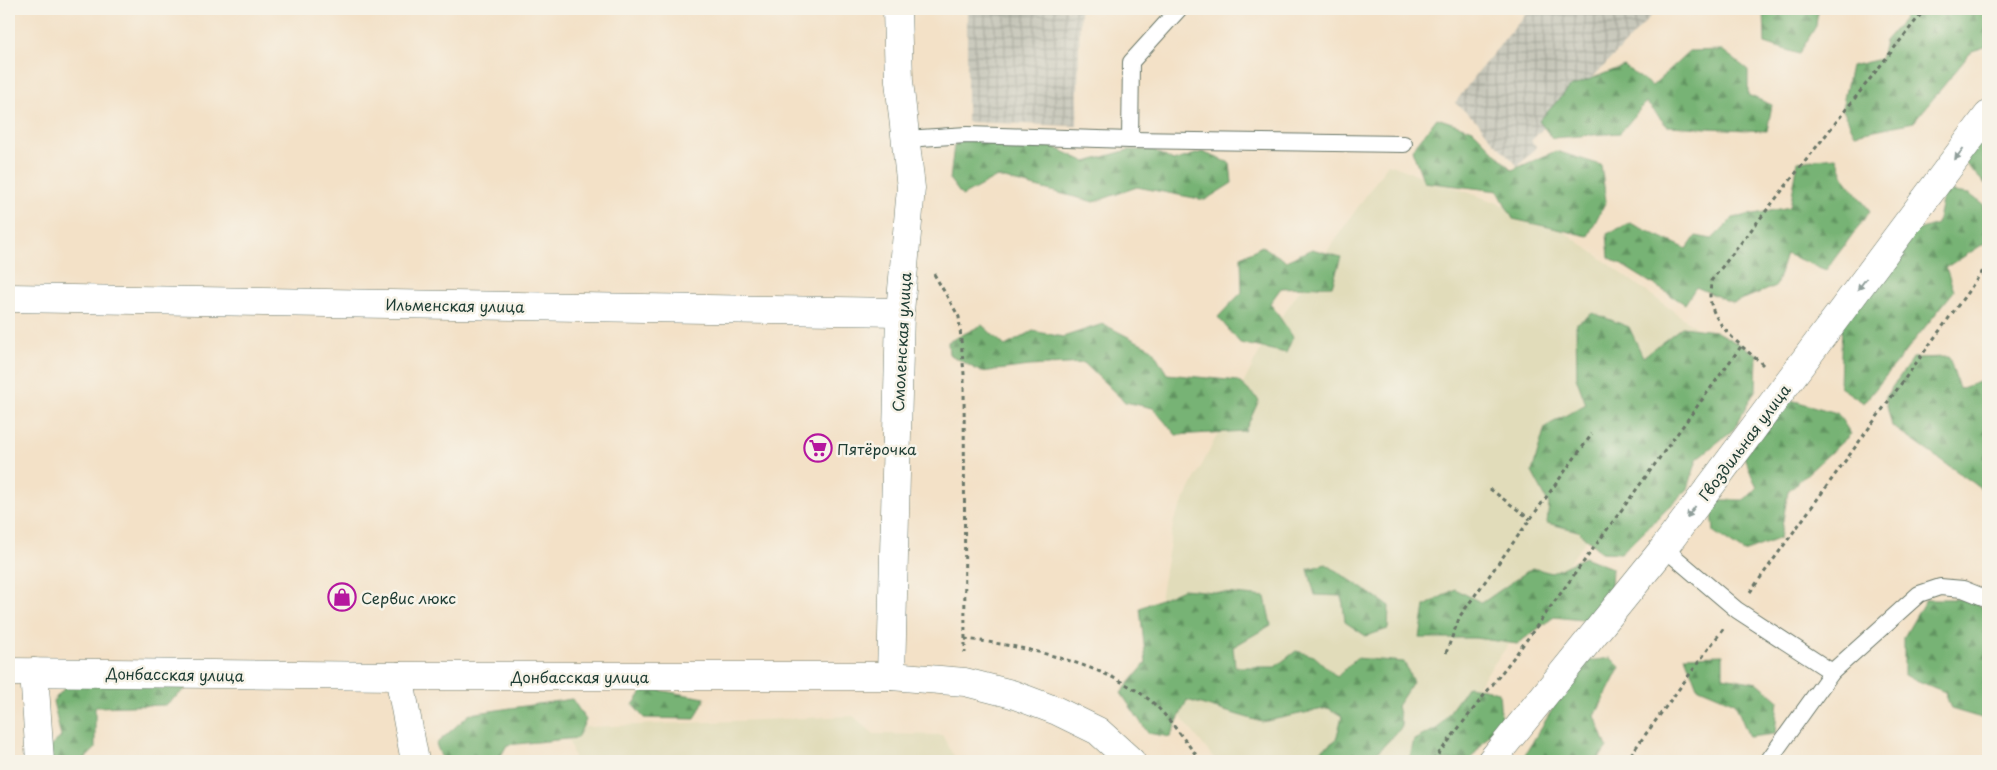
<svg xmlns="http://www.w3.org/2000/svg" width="1997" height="770" viewBox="0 0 1997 770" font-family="'Playpen Sans',sans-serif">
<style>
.built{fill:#e1dcba}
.industrial{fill:url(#industrial-grid)}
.forest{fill:url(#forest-firs);stroke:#4b7854}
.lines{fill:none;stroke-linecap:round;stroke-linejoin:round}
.service-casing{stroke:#697667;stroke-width:18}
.minor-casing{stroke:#697667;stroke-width:29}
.tertiary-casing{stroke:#697667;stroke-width:29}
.path{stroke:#697667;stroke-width:3;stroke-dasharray:4 4;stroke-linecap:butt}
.service{stroke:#fff;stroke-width:16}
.minor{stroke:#fff;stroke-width:28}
.tertiary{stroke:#fff;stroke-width:28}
.oneway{fill:#8f9e9a}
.labels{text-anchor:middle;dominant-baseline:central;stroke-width:5;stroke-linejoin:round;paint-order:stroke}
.street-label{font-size:15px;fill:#1f3d34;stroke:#f7f3e8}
.poi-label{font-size:15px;fill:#1f3d34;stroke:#f7f3e8;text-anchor:start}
</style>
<defs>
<pattern id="industrial-grid" width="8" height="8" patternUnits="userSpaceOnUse" patternTransform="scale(1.25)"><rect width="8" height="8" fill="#c5c5b8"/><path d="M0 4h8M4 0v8" fill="none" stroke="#9fa196"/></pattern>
<pattern id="forest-firs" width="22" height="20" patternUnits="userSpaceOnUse" patternTransform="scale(1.25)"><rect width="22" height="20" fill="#77b374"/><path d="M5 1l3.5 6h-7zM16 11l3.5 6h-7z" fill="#619360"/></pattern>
</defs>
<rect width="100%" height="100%" fill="#f7f3e8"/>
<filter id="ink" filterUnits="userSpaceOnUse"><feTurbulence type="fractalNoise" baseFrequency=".02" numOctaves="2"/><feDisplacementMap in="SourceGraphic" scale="10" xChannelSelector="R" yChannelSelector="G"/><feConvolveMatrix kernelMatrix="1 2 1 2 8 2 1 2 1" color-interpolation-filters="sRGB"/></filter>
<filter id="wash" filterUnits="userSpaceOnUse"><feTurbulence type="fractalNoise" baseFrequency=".0096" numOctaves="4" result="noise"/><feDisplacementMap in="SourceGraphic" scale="20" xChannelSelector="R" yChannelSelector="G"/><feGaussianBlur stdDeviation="1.12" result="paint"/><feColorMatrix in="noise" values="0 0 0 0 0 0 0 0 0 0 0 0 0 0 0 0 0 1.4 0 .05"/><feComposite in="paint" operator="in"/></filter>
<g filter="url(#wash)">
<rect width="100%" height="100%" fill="#f3e1c7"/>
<!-- built -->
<g class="built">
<path d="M1388,164l163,58 176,128 -305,411h-206l-60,-75 -4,-41 22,-125 93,-183z"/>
<path d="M853,716l21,18 68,1 15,26h-382l-10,-33z"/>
</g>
<!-- industrial -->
<g class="industrial">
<path d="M967,9h113l-3,117 -110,-4z"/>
<path d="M1530,9h127l-26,29 -100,103 6,6 -19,19 -26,-26 -14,-18 -23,-19 22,-30z"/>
</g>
<!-- forest -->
<g class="forest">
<path d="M1764,9h54l-2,17 -17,28 -34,-11z"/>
<path d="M1907,9h81v37l-16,5 -58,71 -59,12 -13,-26 9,-42 30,-7 4,-18 22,-26z"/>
<path d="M1722,50l26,20v25l24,10 -5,26 -100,-5 -21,-24 -26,31 -68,5 -13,-17 31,-34 54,-21 28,20 38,-35z"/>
<path d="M1988,114v69l-3,1 -20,-21z"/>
<path d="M1437,118l36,12 39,40 44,-19 45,14 5,36 -18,35 -75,-17 -15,-28 -74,-9 -12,-32z"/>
<path d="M979,131l25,15 37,-5 45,21 42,-12h26l19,11 29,-9 28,11 2,20 -27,17 -68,-13 -43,15 -97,-25 -35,19 -12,-16 4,-35z"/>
<path d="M1836,157l9,22 25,32 -44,59 -40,-16 -10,32 -43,17 -37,-16 -11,17 -76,-47 -2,-23 23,-11 57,26 9,-13 16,3 21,-21 57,-11 8,-46z"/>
<path d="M1944,191l25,3 19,14v33l-42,27 8,23 -90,112 -24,-16 2,-65 67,-89 28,-9z"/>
<path d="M1262,246l24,15 26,-12 29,8 -9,29 -51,2 -11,15 23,34 -7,16 -46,-10 -22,-26 24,-25 -1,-35z"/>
<path d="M1593,313l36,14 14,30 39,-30 33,4 42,23 -1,35 -22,40 -37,30 -9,30 -67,64 -20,-1 -23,-21 -31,-8 2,-19 -17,-32 13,-45 41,-23 -9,-24 -1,-56z"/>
<path d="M1103,324l49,25 15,25 71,7 21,19 -14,31 -69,4 -23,-27 -28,-6 -41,-39 -54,3 -49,6 -32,-18 -1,-12 34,-17 23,21 28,-15 30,6z"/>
<path d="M1949,357l10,32 29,-10v114l-96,-67 -7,-29 28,-39z"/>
<path d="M1784,398l53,15 14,21 -63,57 -8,47 -36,14 -30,-20 -3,-32h34l12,-12 -13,-31z"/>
<path d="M1584,557l28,11 -2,37 -19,16 -37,-4 -37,27 -42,-6h-55l5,-32 30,-17 27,14 50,-35 20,5z"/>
<path d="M1326,564l63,42 -1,23 -22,7 -21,-14 -3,-26 -27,-1 -7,-26z"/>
<path d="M1183,589l82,8 6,28 -38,22 2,20h40l21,-16 18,5 23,21 19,-19 48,4 9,20 -16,24 5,21 -33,34h-62l-1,-1 30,-20 6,-24 -14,-8 -66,14 -75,-22 -17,37 -22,-4 -27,-40 25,-30 -6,-55z"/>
<path d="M1926,599h44l18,13v108l-37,-11 -6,-17 -41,-17v-38z"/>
<path d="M1723,655v22l35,6 20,17 -3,34 -26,3 -14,-34 -38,-16 -12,-31z"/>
<path d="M1611,658l9,9 -25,49 12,31 -10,14h-76l60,-99z"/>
<path d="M168,680l18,9 -21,16 -70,2v42l-12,12h-49l27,-24 -8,-36 18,-20z"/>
<path d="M1468,686l31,6 2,27 -31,41 -61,1 5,-21 24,-12z"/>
<path d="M645,688l60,10 -10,21 -51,-1 -11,-13z"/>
<path d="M572,699l14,21 -9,18 -70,7 -9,16h-55l-7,-17 34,-30z"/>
</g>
</g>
<g filter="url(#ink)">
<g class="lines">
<!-- service casing -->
<g class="service-casing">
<g id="service">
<path d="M905,139l62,-4 163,5 274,4"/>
<path d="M1130,140l1,-78 48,-53"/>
<path d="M1664,548l73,62 95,62"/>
<path d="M1768,761l64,-89 87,-78 21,-7 23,2 25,10"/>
</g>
</g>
<!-- minor casing -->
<g class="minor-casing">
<g id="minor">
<path d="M9,298l891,14"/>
<path d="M34,672l6,89"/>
<path d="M399,676l16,85"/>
<path d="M891,676l9,-364 11,-124 -12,-107 -2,-72"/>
</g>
</g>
<!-- tertiary casing -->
<g class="tertiary-casing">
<g id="tertiary">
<path d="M9,672l390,4h492l74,6 47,12 45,17 41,20 33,30"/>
<path d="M1491,761l173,-213 324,-433"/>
</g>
</g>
<!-- path -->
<g class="path">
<path d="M934,274l25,43 5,57 1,279"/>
<path d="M1763,365c-19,-18 -51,-39 -53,-68 0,-5 1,-11 1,-16l214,-272"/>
<path d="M1490,489l40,30"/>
<path d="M1750,592l238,-328"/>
<path d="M965,639c56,6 144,26 187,63 16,14 35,42 49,59"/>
<path d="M1446,653l14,-37 132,-182"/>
<path d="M1433,761l84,-108 225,-308"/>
<path d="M1626,761l97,-132"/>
</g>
<!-- service -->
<use href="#service" class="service"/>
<!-- minor -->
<use href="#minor" class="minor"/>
<!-- tertiary -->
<use href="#tertiary" class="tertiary"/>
</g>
<!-- one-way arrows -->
<defs><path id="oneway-solid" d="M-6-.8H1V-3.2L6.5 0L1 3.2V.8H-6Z" transform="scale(1.25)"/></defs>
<g class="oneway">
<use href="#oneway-solid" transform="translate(1959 154) rotate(127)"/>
<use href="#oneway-solid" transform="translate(1862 284) rotate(127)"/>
<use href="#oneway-solid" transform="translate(1691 512) rotate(127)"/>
</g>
</g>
<!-- icons -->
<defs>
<g id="supermarket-ring" transform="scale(1.4375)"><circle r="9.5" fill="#f7f3e8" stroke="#b5179e" stroke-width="1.5"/><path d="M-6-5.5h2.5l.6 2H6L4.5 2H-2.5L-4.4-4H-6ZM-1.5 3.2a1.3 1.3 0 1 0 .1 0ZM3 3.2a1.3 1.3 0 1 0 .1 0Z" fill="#b5179e"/></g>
<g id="shop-ring" transform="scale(1.4375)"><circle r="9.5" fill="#f7f3e8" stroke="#b5179e" stroke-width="1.5"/><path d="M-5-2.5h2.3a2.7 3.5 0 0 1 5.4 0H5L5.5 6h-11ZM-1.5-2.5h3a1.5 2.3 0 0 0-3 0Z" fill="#b5179e"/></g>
</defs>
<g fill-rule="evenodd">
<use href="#supermarket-ring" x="818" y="448"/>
<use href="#shop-ring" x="342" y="597"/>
</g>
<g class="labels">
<!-- street labels -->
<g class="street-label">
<text transform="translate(455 305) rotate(1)">Ильменская улица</text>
<text transform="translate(901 342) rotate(-87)">Смоленская улица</text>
<text transform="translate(1744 442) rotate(-53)">Гвоздильная улица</text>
<text transform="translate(175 674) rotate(1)">Донбасская улица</text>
<text x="580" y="676">Донбасская улица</text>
</g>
<!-- poi labels -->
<g class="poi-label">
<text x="837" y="448">Пятёрочка</text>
<text x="361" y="597">Сервис люкс</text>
</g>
</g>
<!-- margin -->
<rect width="1997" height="770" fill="none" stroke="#f7f3e8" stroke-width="30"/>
</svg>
